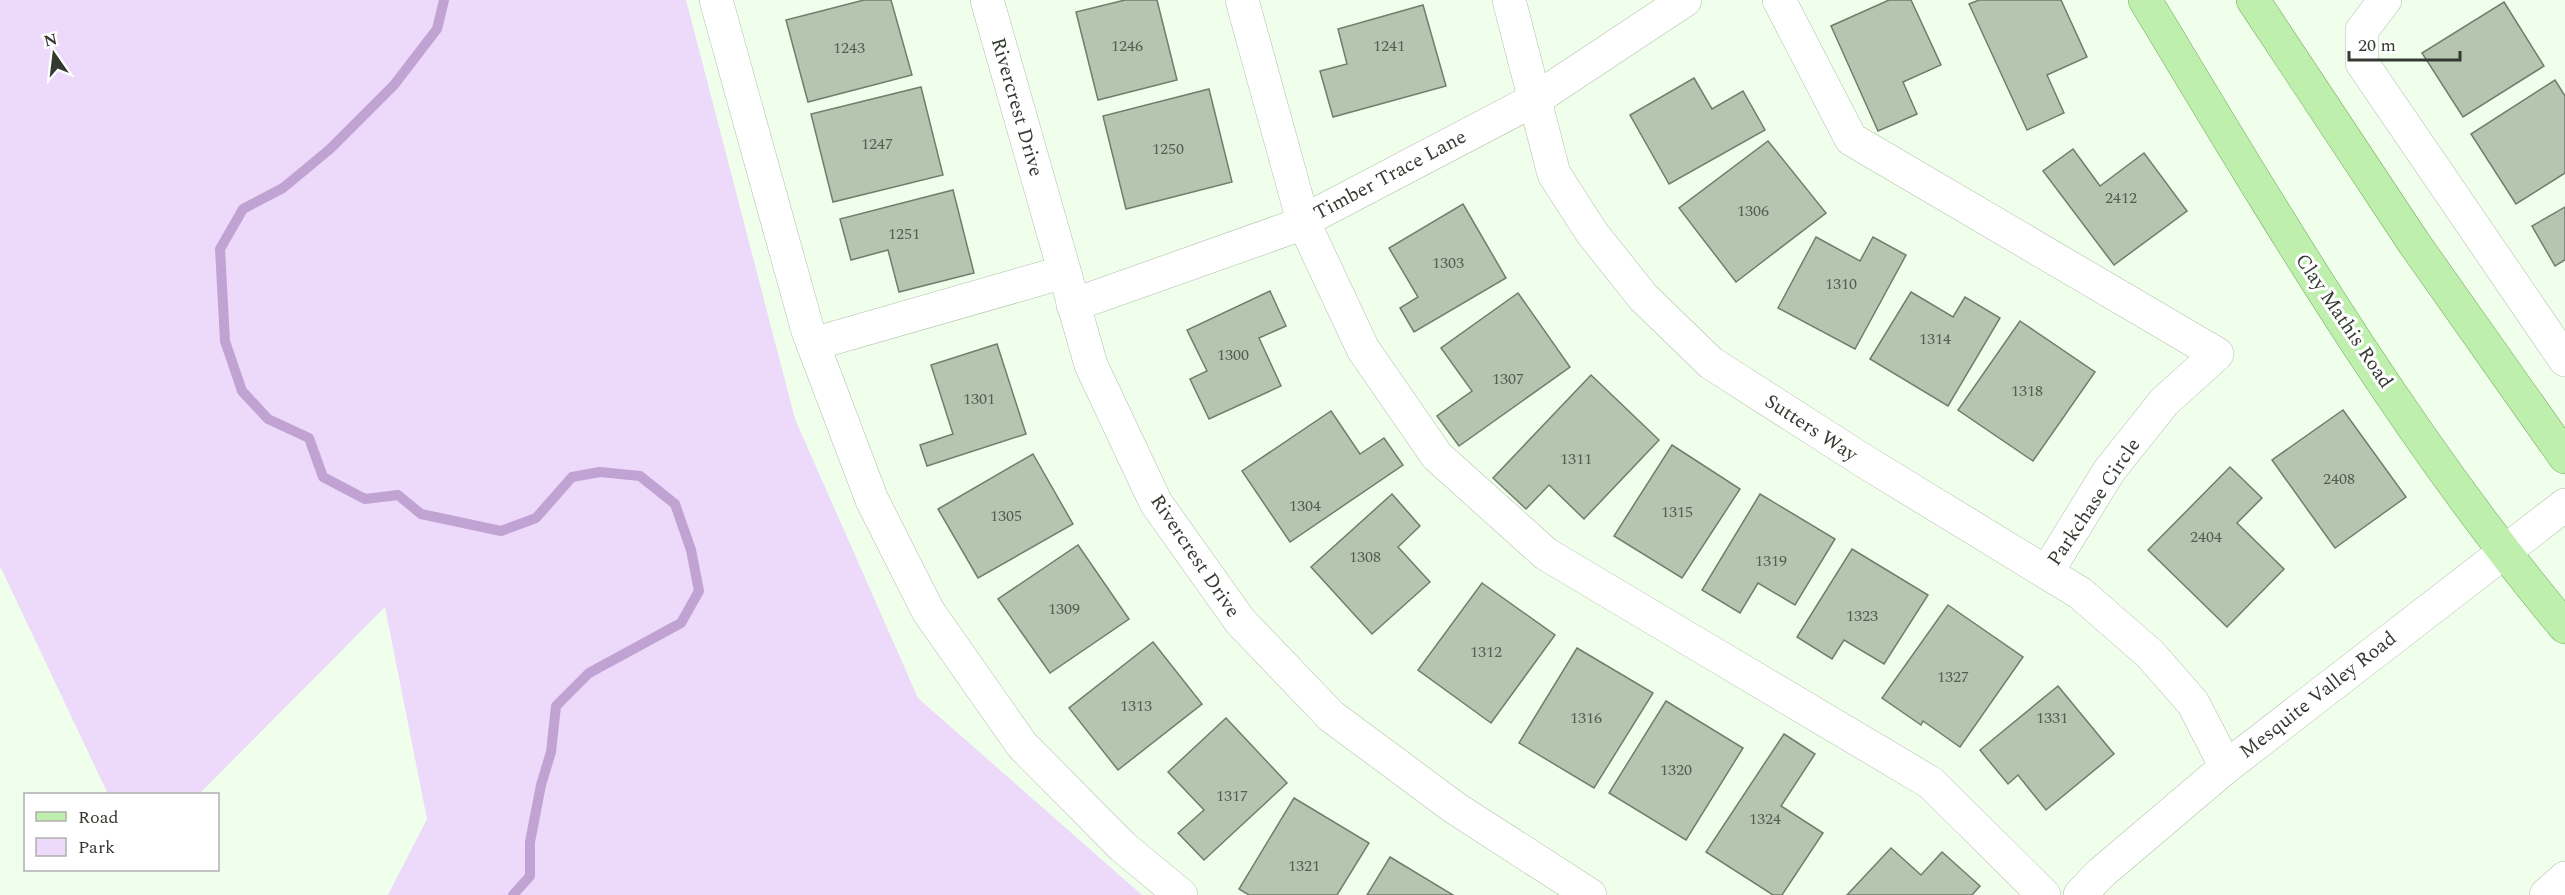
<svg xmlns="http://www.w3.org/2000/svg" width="2565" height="895" viewBox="0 0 2565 895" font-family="Spectral,serif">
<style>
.green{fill:#edd9fa}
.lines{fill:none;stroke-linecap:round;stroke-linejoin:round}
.stream{stroke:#c1a3d3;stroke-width:10}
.building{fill:#b5c5b0;stroke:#707e6b;stroke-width:1.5}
.minor-casing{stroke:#b0bfaa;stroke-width:34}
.major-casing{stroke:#73a95e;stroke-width:34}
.minor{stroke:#fff;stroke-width:33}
.major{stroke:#bfefac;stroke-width:33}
.labels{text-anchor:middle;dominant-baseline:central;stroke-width:6;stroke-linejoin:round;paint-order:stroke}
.number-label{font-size:16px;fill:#545d52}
.street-label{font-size:20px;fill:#343a32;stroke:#fff}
</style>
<rect width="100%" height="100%" fill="#f0feec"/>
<!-- green -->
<path class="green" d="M0,0h686l109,419 123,279 224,197h-754l39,-76 -42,-212 -186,187h-91l-108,-228z"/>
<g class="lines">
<!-- stream -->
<path class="stream" d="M444,0l-7,29 -43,56 -64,64 -47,39 -40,21 -23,40 5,92 17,50 26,28 41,19 14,39 42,22 33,-4 23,19 80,17 35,-13 36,-41 28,-5 40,4 35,28 16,46 8,41 -18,32 -92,50 -33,33 -5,46 -10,33 -11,57v34l-17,19"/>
</g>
<!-- building -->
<g class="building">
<path d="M864,0h27l21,75 -104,27 -22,-82z"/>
<path d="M1125,0h32l20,80 -79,20 -22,-88z"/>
<path d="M1889,0h22l30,65 -38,17 14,32 -39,17 -47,-105z"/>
<path d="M1979,0h82l26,57 -40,18 17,38 -37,17 -58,-126z"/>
<path d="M2504,2l40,64 -81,51 -41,-64z"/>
<path d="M1423,5l23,81 -113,31 -13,-46 27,-7 -9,-35z"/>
<path d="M1694,78l18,31 31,-18 22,39 -96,54 -39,-69z"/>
<path d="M2555,80l10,16v77l-49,31 -45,-70z"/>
<path d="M921,87l22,88 -110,27 -22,-88z"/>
<path d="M1209,89l23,93 -106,27 -23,-93z"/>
<path d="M1768,141l58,72 -90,69 -57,-74z"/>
<path d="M2073,149l27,37 44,-33 43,58 -73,54 -71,-94z"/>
<path d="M953,190l21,83 -75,19 -11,-42 -37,10 -11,-41z"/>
<path d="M1463,204l43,74 -92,54 -14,-24 18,-11 -29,-49z"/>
<path d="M2565,207v53l-10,6 -23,-40z"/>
<path d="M1816,237l44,24 13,-24 33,18 -51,94 -77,-41z"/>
<path d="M1270,291l16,35 -27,12 22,48 -72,33 -19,-40 17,-8 -20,-41z"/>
<path d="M1911,292l42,25 12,-20 35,21 -52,88 -78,-47z"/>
<path d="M1518,293l52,74 -111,79 -22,-30 35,-25 -31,-43z"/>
<path d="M2020,321l75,51 -62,89 -75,-51z"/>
<path d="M997,344l29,90 -99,32 -7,-21 33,-11 -22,-69z"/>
<path d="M1591,375l68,65 -75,79 -35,-34 -23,24 -33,-31z"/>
<path d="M2343,410l63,87 -71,51 -63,-88z"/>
<path d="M1331,411l29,43 24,-16 19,27 -113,77 -48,-71z"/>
<path d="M1672,445l68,44 -58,89 -68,-42z"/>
<path d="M1033,454l40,70 -95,54 -40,-69z"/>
<path d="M2230,467l32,31 -25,25 47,46 -57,58 -79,-77z"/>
<path d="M1392,494l28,32 -22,21 32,35 -58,52 -61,-67z"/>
<path d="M1760,494l75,45 -40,66 -37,-22 -18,30 -38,-23z"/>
<path d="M1078,545l51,74 -79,54 -52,-74z"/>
<path d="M1852,549l76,46 -44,69 -40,-24 -12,19 -35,-22z"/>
<path d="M1482,583l73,52 -64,88 -73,-53z"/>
<path d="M1948,605l75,52 -63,90 -37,-26 -2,4 -39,-27z"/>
<path d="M1153,642l49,62 -84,66 -49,-62z"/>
<path d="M1577,648l76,45 -59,95 -75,-45z"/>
<path d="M2058,686l56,68 -68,56 -28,-35 -10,9 -28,-34z"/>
<path d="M1666,701l77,47 -57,92 -77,-47z"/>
<path d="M1226,718l61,65 -83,77 -26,-27 26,-23 -36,-38z"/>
<path d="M1784,734l31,20 -34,52 42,27 -41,62h-9l-67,-43z"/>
<path d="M1294,798l75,45 -32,52h-88l-10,-6z"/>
<path d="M1891,848l30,27 21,-23 38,34 -8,9h-125z"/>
<path d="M1390,857l63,38h-86z"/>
</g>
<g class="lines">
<!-- minor casing -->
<g class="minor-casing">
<g id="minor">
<path d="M716,0l92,331 64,169 56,111 94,134 101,102 58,48"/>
<path d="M987,0l104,365 65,138 84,118 91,95 124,92 135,87"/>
<path d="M1242,0l61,221 60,128 74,107 109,98 385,229 113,112"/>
<path d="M1509,0l45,174 38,59 51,64 68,66 153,98 216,132 70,61 43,49 33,64"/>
<path d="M1779,0l72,139 366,215 -53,48 -55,69 -62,101"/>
<path d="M2385,0l-23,30v33l203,297"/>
<path d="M1073,305l217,-77 244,-128 151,-100"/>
<path d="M813,344l251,-72"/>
<path d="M2080,895l21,-22 125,-106 339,-262"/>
<path d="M2546,895l19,-17"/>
</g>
</g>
<!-- major casing -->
<g class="major-casing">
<g id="major">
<path d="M2145,0c130,215 258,434 420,627"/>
<path d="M2253,0l161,243 151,214"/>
</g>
</g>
<!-- minor -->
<use href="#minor" class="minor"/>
<!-- major -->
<use href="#major" class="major"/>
</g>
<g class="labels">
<!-- number labels -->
<g class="number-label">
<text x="1127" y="46">1246</text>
<text x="1389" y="46">1241</text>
<text x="849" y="48">1243</text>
<text x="877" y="144">1247</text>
<text x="1168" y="149">1250</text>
<text x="2121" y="198">2412</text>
<text x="1753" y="211">1306</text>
<text x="904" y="234">1251</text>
<text x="1448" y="263">1303</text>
<text x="1841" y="284">1310</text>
<text x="1935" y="339">1314</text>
<text x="1233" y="355">1300</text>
<text x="1508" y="379">1307</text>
<text x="2027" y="391">1318</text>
<text x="979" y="399">1301</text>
<text x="1576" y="459">1311</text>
<text x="2339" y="479">2408</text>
<text x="1305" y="506">1304</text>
<text x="1677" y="512">1315</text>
<text x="1006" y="516">1305</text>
<text x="2206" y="537">2404</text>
<text x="1365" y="557">1308</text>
<text x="1771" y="561">1319</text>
<text x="1064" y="609">1309</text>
<text x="1862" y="616">1323</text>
<text x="1486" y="652">1312</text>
<text x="1953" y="677">1327</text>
<text x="1136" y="706">1313</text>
<text x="1586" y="718">1316</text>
<text x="2052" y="718">1331</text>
<text x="1676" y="770">1320</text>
<text x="1232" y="796">1317</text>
<text x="1765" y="819">1324</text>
<text x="1304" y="866">1321</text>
</g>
<!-- street labels -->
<g class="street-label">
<text transform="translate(1017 107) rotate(74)">Rivercrest Drive</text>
<text transform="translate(1390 175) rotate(-28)">Timber Trace Lane</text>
<text transform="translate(2344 321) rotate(56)">Clay Mathis Road</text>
<text transform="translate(1811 428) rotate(33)">Sutters Way</text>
<text transform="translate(2094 502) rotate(-56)">Parkchase Circle</text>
<text transform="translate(1195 556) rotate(56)">Rivercrest Drive</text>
<text transform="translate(2318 695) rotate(-38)">Mesquite Valley Road</text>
</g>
</g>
<!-- legend -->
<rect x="24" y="793" width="195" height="78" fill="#ffffff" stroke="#aeb0ad" stroke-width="1.5"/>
<rect x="36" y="812" width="30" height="9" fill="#bfefac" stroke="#aeb0ad" stroke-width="1.5"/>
<text x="78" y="823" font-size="18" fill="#343a32">Road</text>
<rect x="36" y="838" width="30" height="18" fill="#edd9fa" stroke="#aeb0ad" stroke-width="1.5"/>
<text x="78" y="853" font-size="18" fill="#343a32">Park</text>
<!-- north arrow -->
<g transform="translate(54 54) rotate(346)" stroke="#ffffff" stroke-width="4.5" paint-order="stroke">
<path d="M0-4.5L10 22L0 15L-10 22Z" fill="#343a32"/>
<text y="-9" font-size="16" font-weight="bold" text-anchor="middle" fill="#343a32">N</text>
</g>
<!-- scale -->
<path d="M2349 51v9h111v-9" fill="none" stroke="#343a32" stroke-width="3"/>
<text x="2358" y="51" font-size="18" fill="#343a32" stroke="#ffffff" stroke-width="4.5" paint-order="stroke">20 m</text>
</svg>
